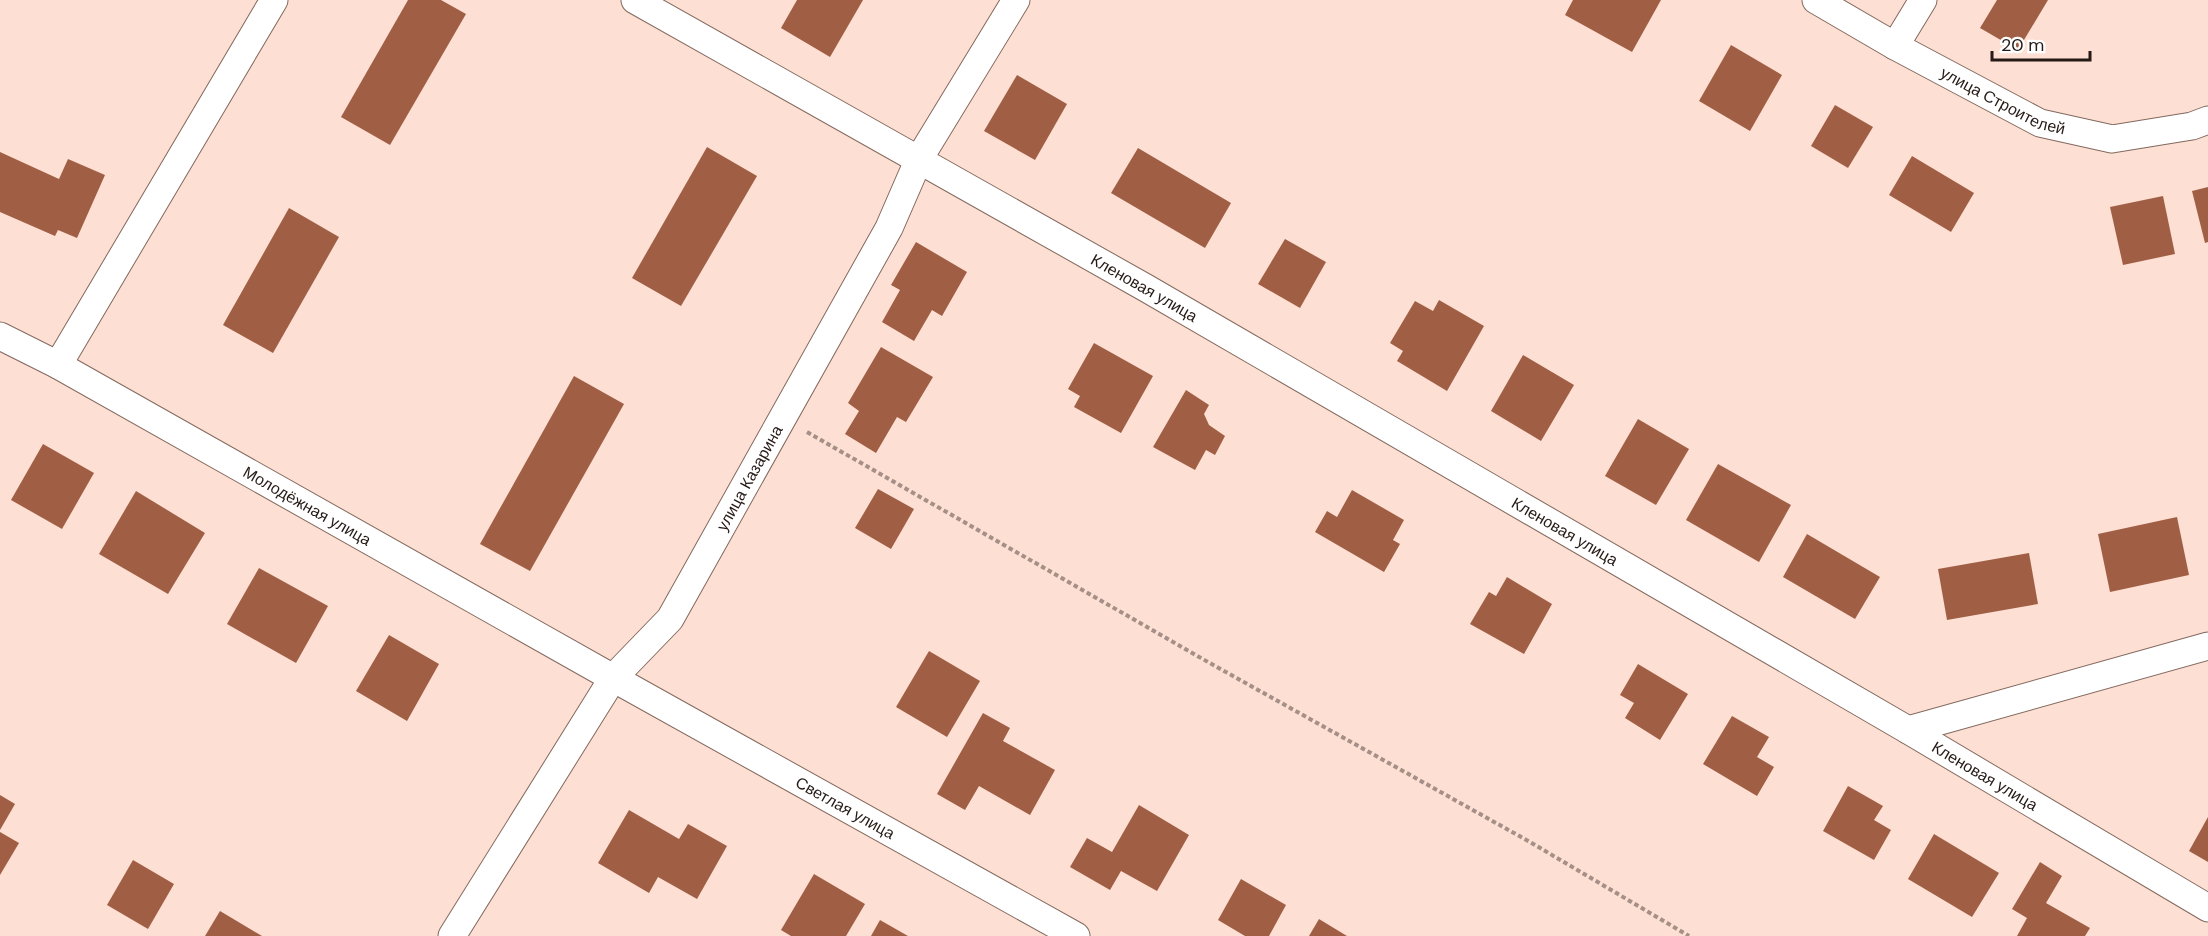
<svg xmlns="http://www.w3.org/2000/svg" width="2208" height="936" viewBox="0 0 2208 936" font-family="'DM Sans',sans-serif">
<style>
.building{fill:#a05f45}
.lines{fill:none;stroke-linecap:round;stroke-linejoin:round}
.minor-casing{stroke:#83695e;stroke-width:29}
.path{stroke:#a58f86;stroke-width:4;stroke-dasharray:4.5 3;stroke-linecap:butt}
.minor{stroke:#fff;stroke-width:27}
.labels{text-anchor:middle;dominant-baseline:central;stroke-width:5;stroke-linejoin:round;paint-order:stroke}
.street-label{font-size:16px;fill:#251a16;stroke:#fff}
</style>
<rect width="100%" height="100%" fill="#fddfd3"/>
<!-- building -->
<g class="building">
<path d="M408,0h33l25,14 -76,131 -49,-28z"/>
<path d="M797,0h66l-33,57 -49,-29z"/>
<path d="M1573,0h88l-29,52 -67,-37z"/>
<path d="M1997,0h51l-30,50 -38,-22z"/>
<path d="M1731,45l51,30 -32,56 -51,-30z"/>
<path d="M1017,75l50,29 -32,56 -51,-29z"/>
<path d="M1835,105l38,22 -25,41 -37,-22z"/>
<path d="M707,147l50,29 -76,130 -49,-28z"/>
<path d="M1138,148l93,55 -26,45 -94,-55z"/>
<path d="M0,152l59,27 9,-20 37,16 -28,63 -19,-8 -3,6 -55,-24z"/>
<path d="M1912,156l62,37 -23,39 -62,-37z"/>
<path d="M2208,187v55l-3,1 -13,-52z"/>
<path d="M2163,196l12,58 -52,11 -13,-58z"/>
<path d="M289,208l50,29 -66,116 -50,-28z"/>
<path d="M1285,239l41,23 -26,46 -42,-24z"/>
<path d="M916,242l51,30 -25,44 -10,-6 -18,31 -32,-19 18,-32 -9,-5z"/>
<path d="M1439,300l45,26 -37,65 -50,-30 6,-10 -13,-8 25,-42 18,10z"/>
<path d="M1094,343l59,33 -32,57 -47,-26 6,-11 -12,-7z"/>
<path d="M881,347l52,30 -27,45 -9,-5 -21,36 -31,-19 14,-23 -11,-8z"/>
<path d="M1523,355l51,30 -33,56 -50,-30z"/>
<path d="M574,376l50,28 -94,167 -50,-27z"/>
<path d="M1186,390l23,15 -5,9 5,11 16,11 -10,19 -9,-5 -11,20 -42,-23z"/>
<path d="M1638,419l51,30 -33,56 -51,-29z"/>
<path d="M43,444l51,29 -32,56 -51,-29z"/>
<path d="M1718,464l73,41 -32,57 -73,-42z"/>
<path d="M878,489l36,20 -23,40 -36,-21z"/>
<path d="M1352,490l52,30 -11,20 7,4 -16,28 -69,-40 12,-21 10,6z"/>
<path d="M136,491l69,42 -37,61 -69,-40z"/>
<path d="M2177,517l12,58 -79,17 -12,-58z"/>
<path d="M1807,534l73,43 -25,42 -72,-42z"/>
<path d="M2029,553l9,51 -91,16 -9,-51z"/>
<path d="M259,568l69,38 -32,57 -69,-39z"/>
<path d="M1507,577l45,27 -28,50 -54,-30 19,-32 7,4z"/>
<path d="M389,635l50,29 -32,57 -51,-30z"/>
<path d="M929,651l51,30 -33,56 -51,-30z"/>
<path d="M1638,664l50,30 -28,46 -35,-22 9,-15 -14,-8z"/>
<path d="M983,713l27,15 -7,13 52,29 -25,45 -51,-29 -14,24 -28,-16z"/>
<path d="M1732,716l37,21 -12,20 17,10 -17,29 -54,-32z"/>
<path d="M1848,786l35,20 -9,14 17,10 -17,30 -51,-29z"/>
<path d="M0,795l15,9 -15,26z"/>
<path d="M1139,805l50,30 -32,56 -36,-20 -11,19 -40,-23 17,-29 25,14z"/>
<path d="M629,810l50,29 9,-15 39,22 -30,53 -39,-22 -9,16 -51,-30z"/>
<path d="M2208,817v45l-19,-11z"/>
<path d="M0,832l19,11 -19,32z"/>
<path d="M1934,834l65,39 -27,44 -64,-38z"/>
<path d="M133,860l41,24 -26,45 -41,-24z"/>
<path d="M2040,862l22,14 -16,27 44,25 -5,8h-68l10,-18 -15,-9z"/>
<path d="M814,874l51,30 -19,32h-55l-10,-6z"/>
<path d="M1241,879l45,26 -17,31h-24l-27,-16z"/>
<path d="M220,911l42,25h-57z"/>
<path d="M1319,919l28,17h-38z"/>
<path d="M880,920l28,16h-37z"/>
</g>
<g class="lines">
<!-- minor casing -->
<g class="minor-casing">
<g id="minor">
<path id="s1" d="M635,0l511,288 762,442 300,178"/>
<path id="s2" d="M1816,0l79,46 145,77 72,16 80,-13 16,-6"/>
<path d="M1895,46l28,-46"/>
<path id="s3" d="M0,336l58,29 555,313 463,258"/>
<path d="M58,365l216,-365"/>
<path d="M1908,730l300,-84"/>
<path id="s4" d="M452,936l161,-258 57,-59 219,-391 30,-69 97,-159"/>
</g>
</g>
<!-- path -->
<path class="path" d="M807,432l401,230 322,180 159,94"/>
<!-- minor -->
<use href="#minor" class="minor"/>
</g>
<g class="labels">
<!-- street labels -->
<g class="street-label">
<text stroke="none"><textPath href="#s2" startOffset="213">улица Строителей</textPath></text>
<text stroke="none"><textPath href="#s1" startOffset="585">Кленовая улица</textPath></text>
<text stroke="none"><textPath href="#s4" startOffset="548">улица Казарина</textPath></text>
<text stroke="none"><textPath href="#s3" startOffset="351">Молодёжная улица</textPath></text>
<text stroke="none"><textPath href="#s1" startOffset="1071">Кленовая улица</textPath></text>
<text stroke="none"><textPath href="#s1" startOffset="1557">Кленовая улица</textPath></text>
<text stroke="none"><textPath href="#s3" startOffset="968">Светлая улица</textPath></text>
</g>
</g>
<!-- scale -->
<path d="M1992 51v9h98v-9" fill="none" stroke="#251a16" stroke-width="3"/>
<text x="2001" y="51" font-size="18" fill="#251a16" stroke="#ffffff" stroke-width="4.5" paint-order="stroke">20 m</text>
</svg>
